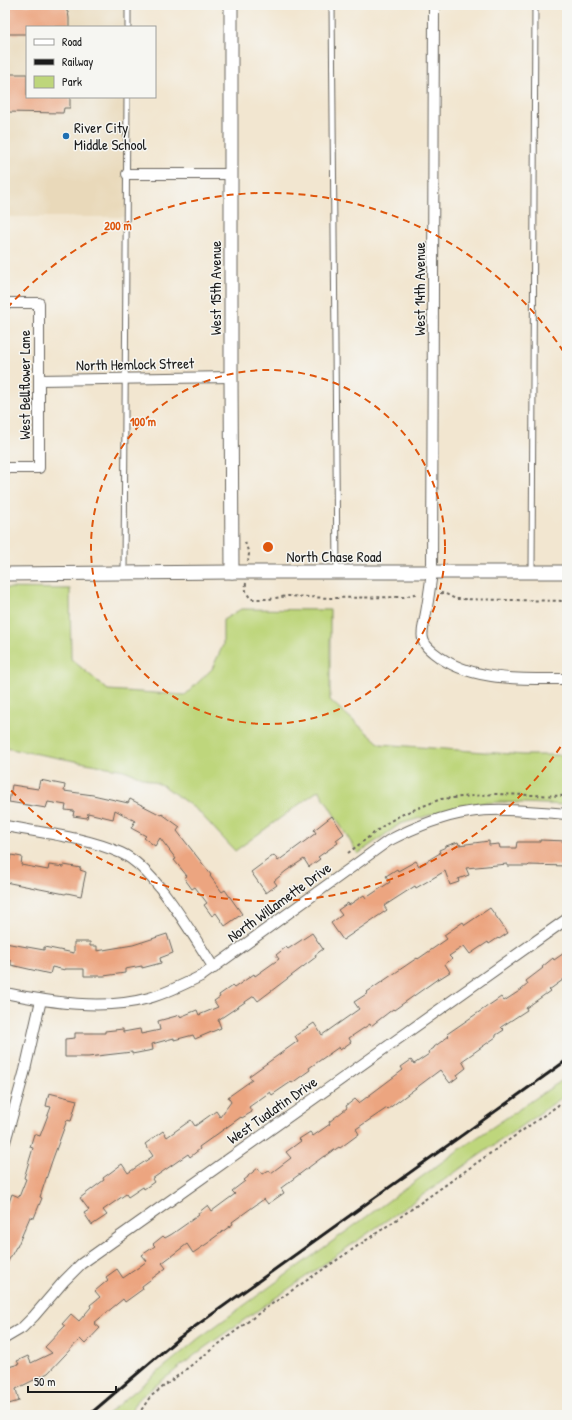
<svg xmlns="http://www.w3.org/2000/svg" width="572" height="1420" viewBox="0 0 572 1420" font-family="'Patrick Hand',sans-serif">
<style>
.built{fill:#e9d9ba}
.green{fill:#bed67b;stroke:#6d794c}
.building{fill:#eca580}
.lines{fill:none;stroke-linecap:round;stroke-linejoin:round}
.service-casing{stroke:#67635b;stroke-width:7}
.minor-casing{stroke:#67635b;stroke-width:12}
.tertiary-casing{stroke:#67635b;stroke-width:15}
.path{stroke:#67635b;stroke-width:2;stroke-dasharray:3 3;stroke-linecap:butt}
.service{stroke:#fff;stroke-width:5}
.minor{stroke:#fff;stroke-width:10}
.tertiary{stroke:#fff;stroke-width:13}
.rail{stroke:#1c1c1c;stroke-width:3}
.ring{fill:none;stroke:#de560d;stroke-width:2;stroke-dasharray:7 5}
.poi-dot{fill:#1f6fb2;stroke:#f6f6f2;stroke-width:1.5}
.labels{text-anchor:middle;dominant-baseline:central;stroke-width:3;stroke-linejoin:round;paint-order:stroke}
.poi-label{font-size:15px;fill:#1c1c1c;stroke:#f6f6f2;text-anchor:start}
.street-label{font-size:15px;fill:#1c1c1c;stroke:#f6f6f2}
.centre{fill:#de560d;stroke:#f6f6f2;stroke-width:2}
.ring-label{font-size:12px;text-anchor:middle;font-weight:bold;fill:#de560d;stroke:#f6f6f2;stroke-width:3;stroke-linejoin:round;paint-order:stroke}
</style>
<rect width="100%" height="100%" fill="#f6f6f2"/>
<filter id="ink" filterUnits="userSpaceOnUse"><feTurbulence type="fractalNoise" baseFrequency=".025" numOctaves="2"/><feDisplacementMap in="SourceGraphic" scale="8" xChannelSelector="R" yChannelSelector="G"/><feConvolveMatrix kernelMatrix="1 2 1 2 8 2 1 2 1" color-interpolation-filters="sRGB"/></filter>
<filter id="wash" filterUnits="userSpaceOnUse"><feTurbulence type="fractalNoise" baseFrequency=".012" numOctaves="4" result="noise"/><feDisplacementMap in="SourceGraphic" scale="16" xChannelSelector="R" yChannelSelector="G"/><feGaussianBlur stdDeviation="0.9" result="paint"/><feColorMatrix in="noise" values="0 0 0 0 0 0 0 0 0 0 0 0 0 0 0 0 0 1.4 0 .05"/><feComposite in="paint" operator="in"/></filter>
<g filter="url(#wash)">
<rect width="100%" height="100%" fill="#f2e6d0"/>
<!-- built -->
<path class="built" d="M5,5h123v22h-101v70h100l-1,120h-121z"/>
<!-- green -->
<g class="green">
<path d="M5,588l65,1 1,70 37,31 77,5 27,-26 11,-24v-25l18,-11 89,1v90l50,44 143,11h44v50l-66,-3 -28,2 -16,3 -57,17 -42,30 -39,-64 -84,61 -37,-40 -34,-25 -40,-16 -119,-22z"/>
<path d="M567,1077v17l-363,254 -67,52 -8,15h-23l93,-77 261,-189z"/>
</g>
<g id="blocks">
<!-- building -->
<g class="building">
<path d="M5,5h62v7h1l1,6v9h-42v7h-22z"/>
<path d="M5,74h22v23h43v11h-6l-1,5 -58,-1z"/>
<path d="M40,780l25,5 -1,6 29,4 35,8 2,-4 31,16 1,-1 18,13 -3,4 29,37 5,7 -1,1 12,16 3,-2 17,24 -17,12 -9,-13 -4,3 -8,-11 3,-2 -12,-16 -3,2 -8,-11 3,-2 -13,-16 2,-1 -16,-21 -5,8 -11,-8 2,-2 -15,-8 4,-7 -20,-11 -2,9 -25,-6 -1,5 -14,-2 1,-5 -9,-1 1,-5 -18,-3 -2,6 -37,-6 3,-17 26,4z"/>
<path d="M332,816l12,18 -8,6 2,3 -20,14 2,2 -11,8 -5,-8 -18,12 -12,10 3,4 -11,8 -15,-21 23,-17 4,6 38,-28 -2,-3z"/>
<path d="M540,840l27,1v25l-38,-1 -1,1h-21v-2l-41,4 3,7 -11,4 1,3 -9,3 -5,-14 -29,17 -1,-2 -31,20 3,4 -44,30 -12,-17 11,-8 -4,-5 10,-7 1,2 15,-10 2,3 24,-16 -4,-6 11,-7 1,2 18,-10 3,5 21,-13 -1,-3 7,-3v-1l12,-4 1,3 30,-4v4l10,-1 1,4h16l1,-6h23z"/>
<path d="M11,855l11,2 -1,8 27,5 1,-5 15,2v-2l17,3 -1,2 6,2 -5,24 -14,-3 -2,1 -60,-12z"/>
<path d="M490,908l18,25 -9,6 -1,-1 -9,6 -1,-2 -18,12 -6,-8 -15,10 3,3 -7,5 5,8 -11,7v-1l-45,32 -1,-1 -22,17 -1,-2 -21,14 2,4 -11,8 -1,-3 -30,21 1,2 -18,13 -1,-1 -19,13 -2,-3 -21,15 3,5 -10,6 -1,-1 -42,30 1,2 -10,8 -2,-3 -36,25 2,3 -10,7 -1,-2 -15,10 -2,-3 -23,16 4,5 -15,10 -8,-12 5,-3 -9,-12 24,-18 -1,-2 19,-14 6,9 25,-17 -8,-12 18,-13 4,6 24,-17 4,6 21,-15 4,6 11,-15 -3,-5 24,-17 -3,-4 49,-35 -3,-5 19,-13 8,12 37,-26 -5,-7 14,-9 -1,-1 50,-34 1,1 29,-20 -3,-4 19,-13 2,3z"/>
<path d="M312,933l11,16 -8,6 1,2 -58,44 -4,-5 -36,24 3,8 -26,11 -2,-4 -19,5v-2l-22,6 1,6 -21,4v-2l-44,5h-23v-18l10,-1v-5h30v-2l18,-2v3l17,-3 1,5 19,-4 -2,-9 22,-6v2l17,-7 2,5 19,-8 -4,-6 6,-4 -1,-2 13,-9 2,2 20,-14 1,2 24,-17 -3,-4 10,-8 2,2z"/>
<path d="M167,934l6,19 -13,5 1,5 -19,5v-2l-17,3v4l-21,3h-20v-7h-19v1l-13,-3 -2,7 -39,-9v-4l-6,-1v-17l39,7v-3l30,6v-11h16v4h7v5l36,-6z"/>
<path d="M567,951v26l-18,13 1,1 -24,17 1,2 -26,17 3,3 -8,5v2l-34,24 4,7 -9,7 1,2 -8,6 -10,-13 -52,39 -1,-1 -31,21 3,5 -19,14 -1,-1 -15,10v-1l-43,32 3,5 -16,11 -4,-5 -32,23 1,2 -22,16v1l-18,12 -6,-9 -25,19 4,5 -24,18 1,3 -18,13 -2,-3 -29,24 6,5 -15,16 -5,-5 -32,34 -32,16 3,12 -14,4v-37l14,-4 -2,-3 11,-5 3,7 21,-10 -7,-6 20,-21 -3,-2 9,-10 8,7 12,-14 -1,-2 10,-8 -5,-6 13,-11 -2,-3 11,-8 6,9 16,-11 8,-6 -5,-6 13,-9 -2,-2 10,-8 2,2 7,-4 27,-19 -1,-2 10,-8 4,6 23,-17 -3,-3 13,-10 -1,-1 4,-3v-1l10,-8 4,6 7,-4 2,3 20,-15 -5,-6 15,-11 -2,-2 11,-7 3,4 17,-12 -1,-2 18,-14 -1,-2 9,-7 4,4 44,-33 -2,-3 10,-7 3,4 15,-10 -1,-2 6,-4v-1l15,-11 -2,-2 54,-37 3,4 17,-11 7,-6 -2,-3 17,-13 -1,-1 11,-9 1,2z"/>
<path d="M49,1093l28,7 -5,18 -1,3 -4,-1 -15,41 -12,36 2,1 -8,20 -4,-1 -13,30h-1l-11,20v-54l7,-19 7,3 7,-18 -2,-1 9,-30 -3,-1 4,-13 6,2 11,-29 -5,-1z"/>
</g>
</g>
</g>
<g filter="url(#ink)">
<use href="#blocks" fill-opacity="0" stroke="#67635b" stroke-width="1"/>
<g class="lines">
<!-- service casing -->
<g class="service-casing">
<g id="service">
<path d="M332,5l5,567"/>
<path d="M128,27v-22"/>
<path d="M532,571l3,-566"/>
<path d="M124,572l3,-475"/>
</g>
</g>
<!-- minor casing -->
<g class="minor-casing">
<g id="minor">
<path d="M434,5l-2,567c-2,15 -4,31 -7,46 -1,7 -4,14 -2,21 1,6 6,10 11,14 36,29 89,26 133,26"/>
<path d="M127,174h105"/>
<path d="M5,303h34v165h-34"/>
<path d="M40,380l191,-3"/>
<path d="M5,826c38,7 80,11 116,27 34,15 72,83 93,115"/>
<path d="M5,993c45,9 98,18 144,5 18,-5 36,-14 54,-23l185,-134c25,-13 53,-25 81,-29 32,-5 66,0 98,2"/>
<path d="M5,1142l20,-72 16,-70"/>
<path d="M5,1338l17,-10 12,-12 30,-35 17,-17 486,-345"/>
</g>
</g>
<!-- tertiary casing -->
<g class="tertiary-casing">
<g id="tertiary">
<path d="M231,5v372l1,195"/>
<path d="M5,574l227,-2h335"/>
</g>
</g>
<!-- path -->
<g class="path">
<path d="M245,542l4,12 -1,7"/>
<path d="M246,583c-1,7 0,10 5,16h18l19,-3 41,2 75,-1 14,-4"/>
<path d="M440,593c6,0 11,4 16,6l111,2"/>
<path d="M348,853l39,-30 16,-9 38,-15 53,-5 73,2"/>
<path d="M138,1415l12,-18 113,-87 133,-90 171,-121"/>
</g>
<!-- service -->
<use href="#service" class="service"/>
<!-- minor -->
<use href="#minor" class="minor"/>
<!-- tertiary -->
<use href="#tertiary" class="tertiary"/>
<!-- rail -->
<path class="rail" d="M89,1415l90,-77 388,-278"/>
</g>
</g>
<!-- distance rings -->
<g class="ring">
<circle cx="268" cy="547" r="177"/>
<path d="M567 737A354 354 0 0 1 7 786M7 308A354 354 0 0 1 567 357"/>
</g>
<!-- markers -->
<circle class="poi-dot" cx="66" cy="136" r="4"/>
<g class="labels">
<!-- poi labels -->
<g class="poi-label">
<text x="74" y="127">River City<tspan x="74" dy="17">Middle School</tspan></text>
</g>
<!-- street labels -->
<g class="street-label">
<text transform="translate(215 288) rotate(-90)">West 15th Avenue</text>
<text transform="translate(419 289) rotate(-90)">West 14th Avenue</text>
<text transform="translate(135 364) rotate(-1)">North Hemlock Street</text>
<text transform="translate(24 385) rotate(-90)">West Bellflower Lane</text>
<text x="334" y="556">North Chase Road</text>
<text transform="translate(279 902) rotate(-36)">North Willamette Drive</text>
<text transform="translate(272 1110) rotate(-35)">West Tualatin Drive</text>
</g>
</g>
<circle cx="268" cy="547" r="6" class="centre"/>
<g class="ring-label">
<text x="118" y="230">200 m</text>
<text x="143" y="426">100 m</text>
</g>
<!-- margin -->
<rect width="572" height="1420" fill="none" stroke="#f6f6f2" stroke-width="20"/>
<!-- legend -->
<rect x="26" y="26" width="130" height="72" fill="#f6f6f2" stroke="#9f9f9c"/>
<rect x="34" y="39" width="20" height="6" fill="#ffffff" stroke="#9f9f9c"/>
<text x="62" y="46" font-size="12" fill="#1c1c1c">Road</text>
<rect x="34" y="59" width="20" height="6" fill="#1c1c1c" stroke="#9f9f9c"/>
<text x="62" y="66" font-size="12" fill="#1c1c1c">Railway</text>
<rect x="34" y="76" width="20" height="12" fill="#bed67b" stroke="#9f9f9c"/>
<text x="62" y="86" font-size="12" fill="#1c1c1c">Park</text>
<!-- scale -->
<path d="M28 1386v6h88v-6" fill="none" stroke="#1c1c1c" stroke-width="2"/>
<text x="34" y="1386" font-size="12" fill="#1c1c1c" stroke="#f6f6f2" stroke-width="3" paint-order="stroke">50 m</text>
</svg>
